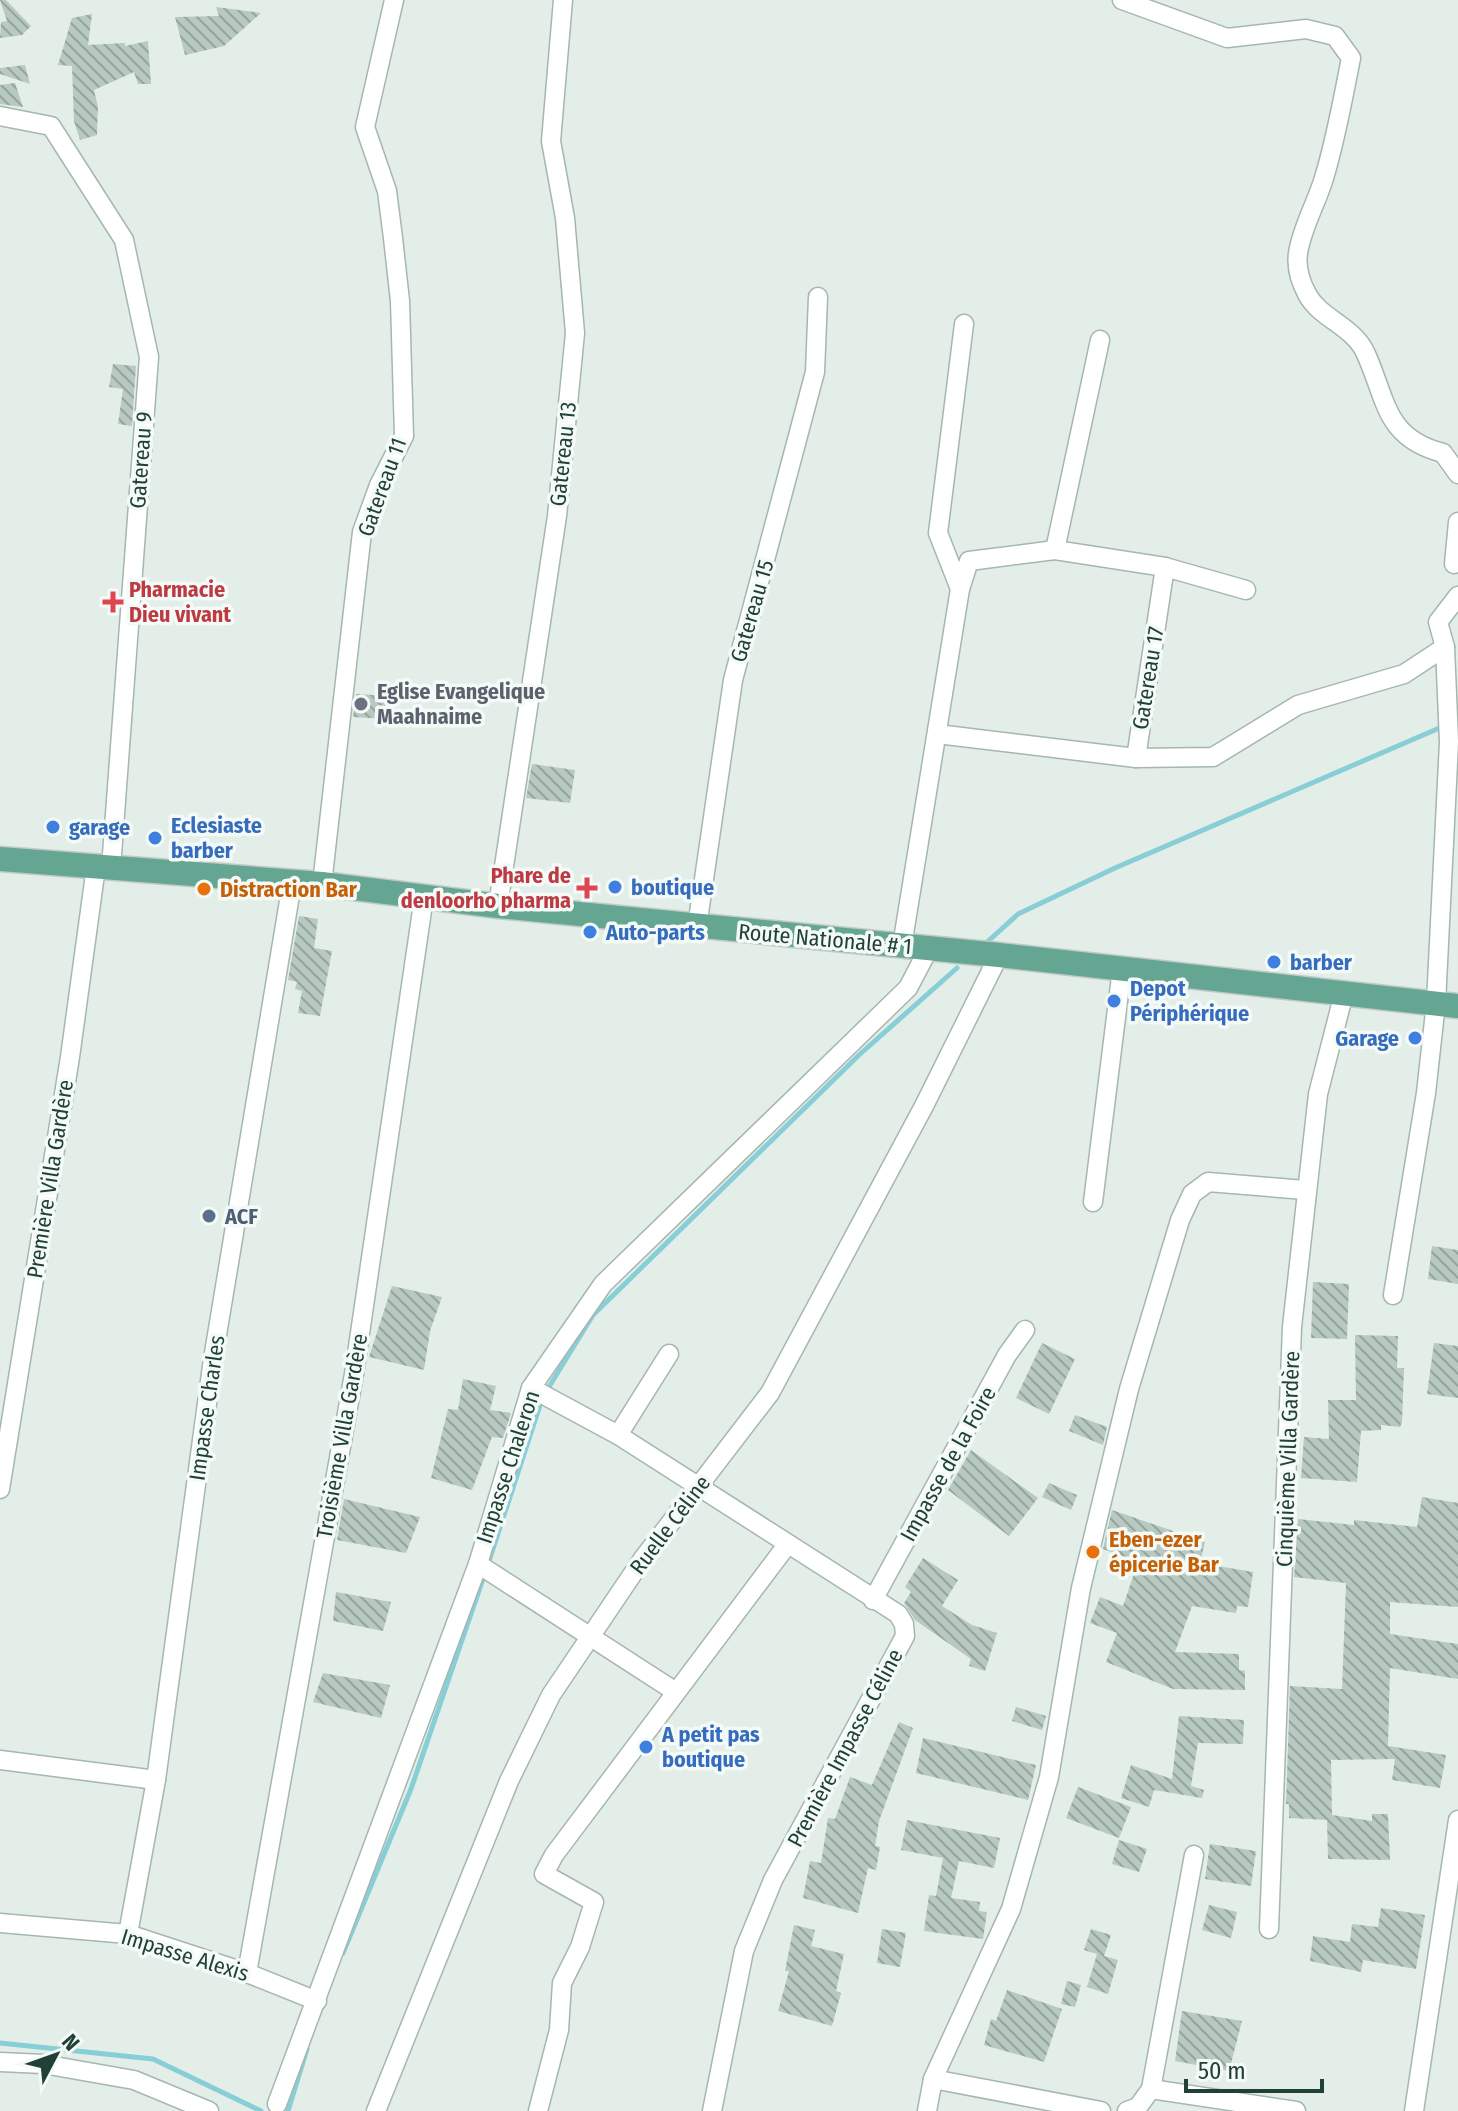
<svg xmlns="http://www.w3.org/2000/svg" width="1458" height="2111" viewBox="0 0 1458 2111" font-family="'Fira Sans Condensed',sans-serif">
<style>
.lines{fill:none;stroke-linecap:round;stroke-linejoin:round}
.stream{stroke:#88ced6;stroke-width:5}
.building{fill:url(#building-back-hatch)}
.minor-casing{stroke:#a5b7af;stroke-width:21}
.major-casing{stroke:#c1cac7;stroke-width:27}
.minor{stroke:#fff;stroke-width:18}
.major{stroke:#65a692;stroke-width:24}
.health-dot{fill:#e0444e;stroke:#f4faf7;stroke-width:3}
.worship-dot{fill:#6b7280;stroke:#f4faf7;stroke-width:3}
.shop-dot{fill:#3f7fe0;stroke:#f4faf7;stroke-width:3}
.food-dot{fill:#e8710a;stroke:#f4faf7;stroke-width:3}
.service-dot{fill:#5c6f8a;stroke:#f4faf7;stroke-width:3}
.labels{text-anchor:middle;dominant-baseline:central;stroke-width:7;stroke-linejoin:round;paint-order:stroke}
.street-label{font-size:22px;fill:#214136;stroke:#f4faf7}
.health-label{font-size:22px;font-weight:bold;fill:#be3a42;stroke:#f4faf7;text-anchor:start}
.worship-label{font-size:22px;font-weight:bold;fill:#5b616d;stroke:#f4faf7;text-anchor:start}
.shop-label{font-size:22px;font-weight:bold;fill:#366cbe;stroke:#f4faf7;text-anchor:start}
.food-label{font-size:22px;font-weight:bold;fill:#c56008;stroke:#f4faf7;text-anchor:start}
.service-label{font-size:22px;font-weight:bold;fill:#4e5e75;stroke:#f4faf7;text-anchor:start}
</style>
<defs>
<pattern id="building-back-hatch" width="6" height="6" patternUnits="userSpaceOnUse" patternTransform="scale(2)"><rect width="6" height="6" fill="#b8c9c1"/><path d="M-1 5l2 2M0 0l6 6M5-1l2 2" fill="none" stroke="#95a59e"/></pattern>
</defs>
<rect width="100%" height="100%" fill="#e3eee8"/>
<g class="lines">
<!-- stream -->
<g class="stream">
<path d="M985,944l33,-30 97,-46 329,-142"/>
<path d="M547,1390l46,-75 266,-260 98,-87"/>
<path d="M488,1564l54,-165"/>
<path d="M343,1953l68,-164 74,-216"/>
<path d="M0,2043l153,16 108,52"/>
<path d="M288,2111l19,-62"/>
</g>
</g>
<!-- building -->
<g class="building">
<path d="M0,0h6l25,26 -9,9 -22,3 1,-16 6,-1z"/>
<path d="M216,7l45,6 -37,33 -39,9 -10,-38 44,-1z"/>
<path d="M92,14l-4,31 37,-2v3l23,-5 3,43h-13l-4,-12 -40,18 4,17 -1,28 -17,5 -6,-19 -2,-55 -14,-1 14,-47z"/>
<path d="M25,65l5,19 -30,-10v-6z"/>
<path d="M15,83l8,24 -23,-3v-19z"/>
<path d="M113,364l23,2 -4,60 -14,-2 5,-35 -14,-2z"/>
<path d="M356,694l34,2 -2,23 -35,-2z"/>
<path d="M532,764l43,6 -5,33 -44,-5z"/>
<path d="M299,916l19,3 -4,29 18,3 -12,65 -22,-3 4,-22 -7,-2 2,-7 -9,-2z"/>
<path d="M1432,1246l26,4v34l-30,-5z"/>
<path d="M1313,1282l36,2 -2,55 -36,-1z"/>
<path d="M392,1286l50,11 -12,34 -6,39 -55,-13z"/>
<path d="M1355,1335l43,1 -1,32h7l-2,54 -2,5 -19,-2v5l-20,1 -4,51 -56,-4 3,-41 25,2 -1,-39h28z"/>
<path d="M1042,1343l33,16 -26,55 -33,-16z"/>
<path d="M1434,1343l24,3v52l-31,-4z"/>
<path d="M463,1379l33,7 -6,24 21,3 -8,25 -11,-1 -20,53 -41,-12 17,-69 10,1z"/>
<path d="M1075,1415l32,12 -4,18 -34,-14z"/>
<path d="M971,1450l67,48 -29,38 -61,-46z"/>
<path d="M1049,1483l28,12 -6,15 -29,-13z"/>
<path d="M1422,1497l36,6v104l-68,-5v32l68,10v35l-68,-11 -2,78 58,9 -6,33 -48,-8 3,-21 -64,1 1,55 40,6v-7h16l2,46 -62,-1 -1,-39 -38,-2v-14h-3l4,-118 52,3 4,-106 -52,-6 4,-58 56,6v-5l63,7z"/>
<path d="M344,1499l76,18 -14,36 -69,-13z"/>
<path d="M1112,1510l93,32 -5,21 53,9 -5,35 -11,-1 -1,7 -44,-7 -17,46 64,2v16l6,1v19l-72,-1 -67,-27 11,-29 -27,-10 10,-26 23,9 15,-44 -35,-13z"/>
<path d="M923,1558l35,22 -16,26 30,19 25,8 -12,38 -16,-5 2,-7 -56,-39 -11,-17 7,-11 -6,-5z"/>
<path d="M336,1592l55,10 -8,29 -50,-10z"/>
<path d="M323,1673l67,12 -9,33 -68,-16z"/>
<path d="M1016,1707l30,9 -4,14 -30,-9z"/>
<path d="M1179,1716l65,4 -1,24 -45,-1 -7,43 13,4 -2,8 -48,-8 -5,17 -28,-9 10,-33 41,14z"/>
<path d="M899,1722l14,6 -34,93 -4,25 5,1 -4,23 -8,-2 -10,45 -55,-15 7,-37 11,2 7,-45 7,1 15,-42 22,8z"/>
<path d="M923,1738l113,27 -8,35 -112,-27z"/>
<path d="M1078,1787l53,20 -12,31 -53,-20z"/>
<path d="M907,1820l93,18 -6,30 -35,-7 -8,37 29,4 -1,9 8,1 -4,27 -59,-8 5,-36 7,1 7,-38 -42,-8z"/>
<path d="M1119,1840l28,9 -8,23 -27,-8z"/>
<path d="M1210,1844l46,7 -5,35 -46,-7z"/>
<path d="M1209,1905l28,7 -6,26 -29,-8z"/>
<path d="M1381,1908l44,7 -9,54 -53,-9 -2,12 -51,-11 3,-25 37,6 2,-18 26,3z"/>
<path d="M794,1925l21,5 -4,16 33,8 -8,37 5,2 -9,33 -54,-15 11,-40h-4z"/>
<path d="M882,1929l24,4 -6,34 -23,-4z"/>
<path d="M1091,1929l20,6 -7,21 14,4 -10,34 -21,-7 10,-33 -13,-4z"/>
<path d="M1067,1981l14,4 -6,22 -14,-3z"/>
<path d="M1007,1990l55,19 -18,53 -60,-17 7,-26 5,2z"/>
<path d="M1182,2011l60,10 -13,50 -54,-10z"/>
</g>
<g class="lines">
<!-- minor casing -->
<g class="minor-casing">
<g id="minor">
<path d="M1122,0l105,38 79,-9 29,7 16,22c-8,40 -15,81 -27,120 -7,24 -22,49 -26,75 -2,14 2,28 9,41 13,25 47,32 59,60 21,47 19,84 77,99l15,21"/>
<path d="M0,116l51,10 73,114 25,117 -38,511"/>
<path d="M1055,550l45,-210"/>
<path d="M1454,564l4,-42"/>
<path d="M1165,567l81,23"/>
<path d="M960,589l-22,-56 26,-209"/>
<path d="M937,734l199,24"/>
<path d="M322,884l40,-352 17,-47 25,-49 -4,-135 -7,-63 -6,-47 -22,-64 29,-127"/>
<path d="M498,906l59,-390 18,-183 -10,-115 -14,-77 12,-141"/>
<path d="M697,927l36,-247 82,-308 3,-75"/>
<path d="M902,946l58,-357 9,-28 86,-11 110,17 -29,191 77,-1 85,-52 106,-31 41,-27"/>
<path d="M1093,1202l29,-233"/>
<path d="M1393,1295l33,-202 10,-90 13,-261 -4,-95 -7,-25 20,-26"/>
<path d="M531,1388l87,47 280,179 6,10 1,12 -132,244 -29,71 -32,160"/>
<path d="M618,1435l51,-81"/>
<path d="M0,1489l70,-432 26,-190"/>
<path d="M478,1564l198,128"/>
<path d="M873,1600l134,-245 18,-25"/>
<path d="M0,1760l156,20"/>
<path d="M0,1923l128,11 119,39 70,28"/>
<path d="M1269,1929l23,-602 26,-233 26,-101"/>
<path d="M128,1934l28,-154 57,-421 79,-476"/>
<path d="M247,1973l107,-599 70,-477"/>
<path d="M0,2062l43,2 91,16 75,31"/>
<path d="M933,2079l168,32"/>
<path d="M1151,2089l43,-234"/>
<path d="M277,2104l201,-540 53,-176 72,-104 305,-296 21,-40"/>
<path d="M376,2111l133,-330 42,-86 91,-135 128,-167 154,-287 75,-151"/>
<path d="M538,2111l21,-81 3,-47 18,-36 14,-45 -50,-28 10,-19 233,-310"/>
<path d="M927,2111l6,-32 78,-170 38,-132 32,-189 48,-199 51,-169 12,-26 16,-12 97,8"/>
<path d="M1127,2111l11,-4 13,-18 145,22"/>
<path d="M1414,2111l44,-291"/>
</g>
</g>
<!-- major casing -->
<g class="major-casing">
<path id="major" d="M0,859l322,25 176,22 501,49 459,51"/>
</g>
<!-- minor -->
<use href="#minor" class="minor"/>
<!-- major -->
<use href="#major" class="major"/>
</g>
<!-- markers -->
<g class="health-dot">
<path d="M109 590h8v8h8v8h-8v8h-8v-8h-8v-8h8z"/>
<path d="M583 876h8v8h8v8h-8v8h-8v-8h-8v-8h8z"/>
</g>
<circle class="worship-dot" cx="361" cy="704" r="8"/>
<g class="shop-dot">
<circle cx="53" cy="827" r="8"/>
<circle cx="155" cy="838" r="8"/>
<circle cx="615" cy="887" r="8"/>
<circle cx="590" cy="932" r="8"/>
<circle cx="1274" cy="962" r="8"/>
<circle cx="1114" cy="1001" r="8"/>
<circle cx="1415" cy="1038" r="8"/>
<circle cx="646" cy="1747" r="8"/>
</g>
<g class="food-dot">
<circle cx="204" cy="889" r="8"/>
<circle cx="1093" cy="1552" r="8"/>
</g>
<circle class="service-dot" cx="209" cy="1216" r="8"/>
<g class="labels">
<!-- street labels -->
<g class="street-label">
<text transform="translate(563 454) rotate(-84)">Gatereau 13</text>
<text transform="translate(141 460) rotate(-86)">Gatereau 9</text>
<text transform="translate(382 487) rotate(-70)">Gatereau 11</text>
<text transform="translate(752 611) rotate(-74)">Gatereau 15</text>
<text transform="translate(1148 678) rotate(-81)">Gatereau 17</text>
<text transform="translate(825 939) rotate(5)">Route Nationale # 1</text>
<text transform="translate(50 1179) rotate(-81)">Première Villa Gardère</text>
<text transform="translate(207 1408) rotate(-82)">Impasse Charles</text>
<text transform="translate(342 1436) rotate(-80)">Troisième Villa Gardère</text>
<text transform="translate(1288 1459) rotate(-88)">Cinquième Villa Gardère</text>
<text transform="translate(948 1464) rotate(-61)">Impasse de la Foire</text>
<text transform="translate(508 1467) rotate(-72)">Impasse Chaleron</text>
<text transform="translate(670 1525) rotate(-53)">Ruelle Céline</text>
<text transform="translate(845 1748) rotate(-62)">Première Impasse Céline</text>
<text transform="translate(185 1955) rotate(17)">Impasse Alexis</text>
</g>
<!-- health labels -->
<g class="health-label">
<text x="129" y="589">Pharmacie<tspan x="129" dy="25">Dieu vivant</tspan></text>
<text x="571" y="875" text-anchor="end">Phare de<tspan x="571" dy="25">denloorho pharma</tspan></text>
</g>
<!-- worship labels -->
<g class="worship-label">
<text x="377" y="691">Eglise Evangelique<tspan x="377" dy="25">Maahnaime</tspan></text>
</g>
<!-- shop labels -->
<g class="shop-label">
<text x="171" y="825">Eclesiaste<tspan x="171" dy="25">barber</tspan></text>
<text x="69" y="827">garage</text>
<text x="631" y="887">boutique</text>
<text x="606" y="932">Auto-parts</text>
<text x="1290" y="962">barber</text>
<text x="1130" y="988">Depot<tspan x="1130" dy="25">Périphérique</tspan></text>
<text x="1399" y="1038" text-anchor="end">Garage</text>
<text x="662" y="1734">A petit pas<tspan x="662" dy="25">boutique</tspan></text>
</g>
<!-- food labels -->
<g class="food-label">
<text x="220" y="889">Distraction Bar</text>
<text x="1109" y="1539">Eben-ezer<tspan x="1109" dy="25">épicerie Bar</tspan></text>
</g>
<!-- service labels -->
<g class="service-label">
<text x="225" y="1216">ACF</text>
</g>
</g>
<!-- north arrow -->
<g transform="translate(56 2055) rotate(49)" stroke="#f4faf7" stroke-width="6" paint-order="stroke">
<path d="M0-6L14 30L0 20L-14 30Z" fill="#214136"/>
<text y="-12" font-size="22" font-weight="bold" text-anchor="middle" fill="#214136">N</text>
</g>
<!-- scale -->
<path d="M1186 2079v12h136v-12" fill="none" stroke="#214136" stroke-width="4"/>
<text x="1198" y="2079" font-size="24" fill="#214136" stroke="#f4faf7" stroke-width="6" paint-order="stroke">50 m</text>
</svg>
